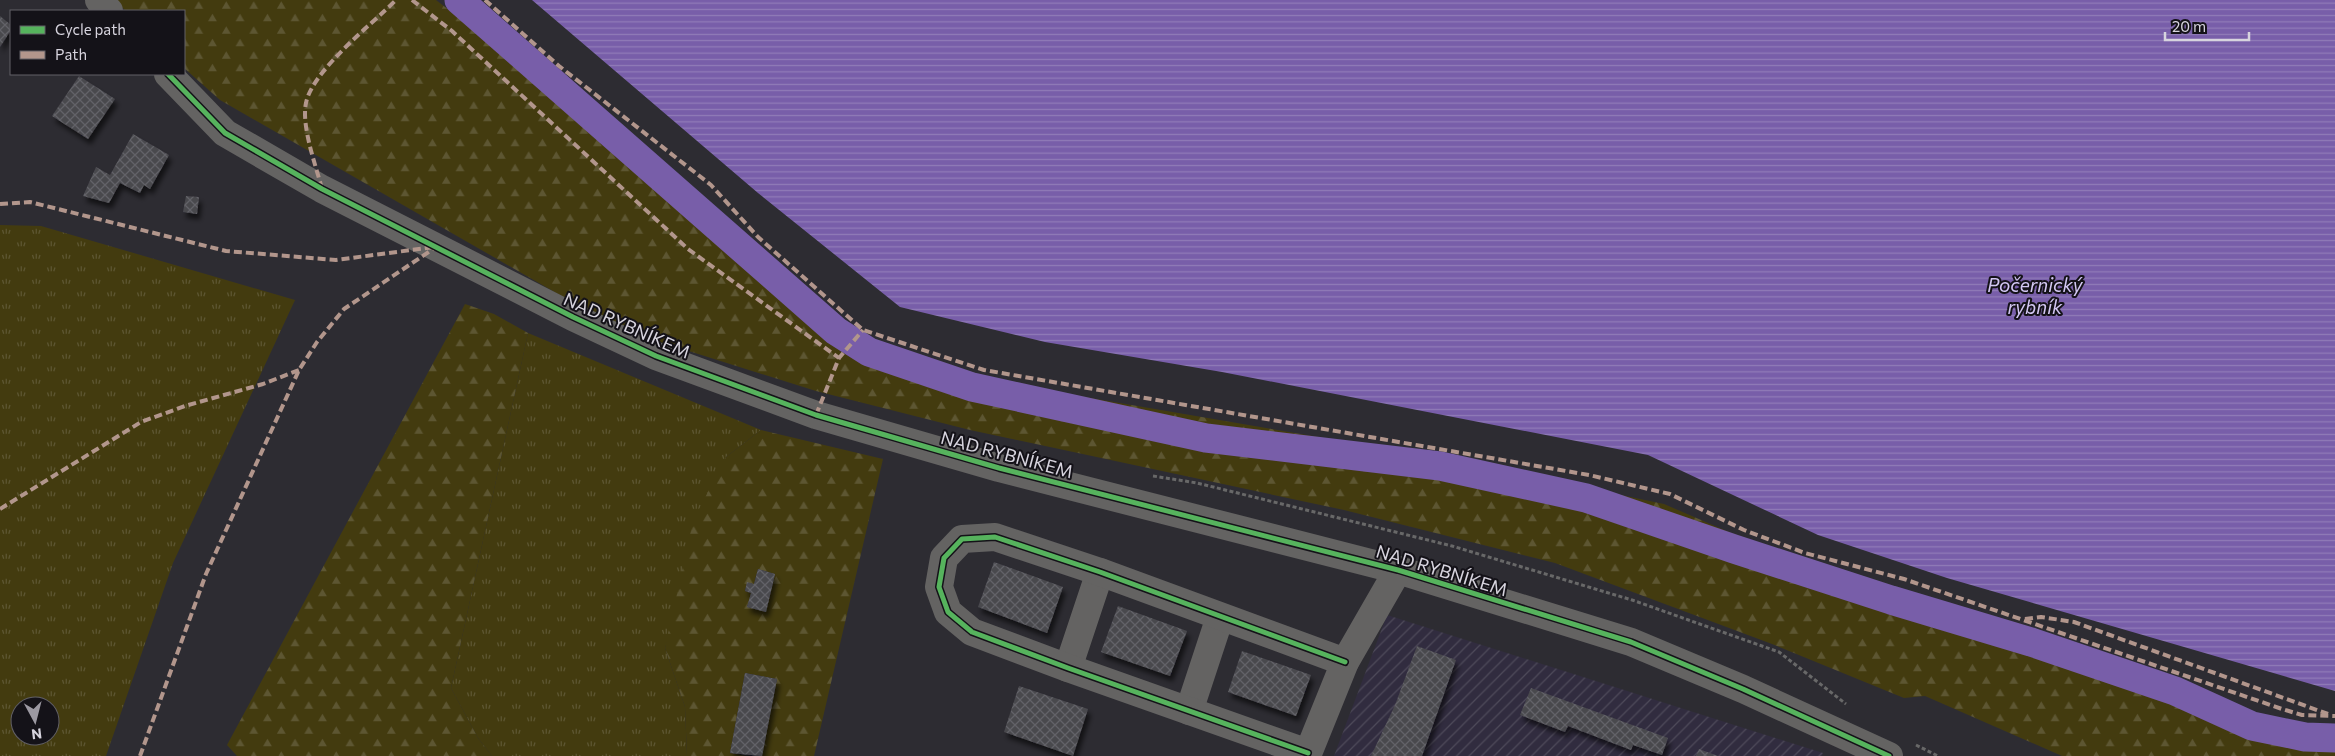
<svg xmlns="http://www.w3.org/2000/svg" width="2335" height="756" viewBox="0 0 2335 756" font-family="Commissioner,sans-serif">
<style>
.industrial{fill:url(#industrial-furrows)}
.grass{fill:url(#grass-tufts);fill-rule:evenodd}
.forest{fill:url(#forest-firs);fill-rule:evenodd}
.water{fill:url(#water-rules)}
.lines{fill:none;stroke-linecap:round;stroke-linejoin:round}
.canal{stroke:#785ea9;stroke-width:29}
.building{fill:url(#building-cross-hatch);filter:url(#shadow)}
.path{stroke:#686868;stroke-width:3;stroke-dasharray:4 2.5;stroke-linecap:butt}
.minor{stroke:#646362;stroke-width:28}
.quiet{stroke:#b2968c;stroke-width:4;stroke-dasharray:8 4;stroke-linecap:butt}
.cycleway-casing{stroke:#141218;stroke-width:8}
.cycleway{stroke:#56b35d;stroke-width:5}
.labels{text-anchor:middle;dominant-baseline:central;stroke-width:4;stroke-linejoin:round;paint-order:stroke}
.street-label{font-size:18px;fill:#d7d4de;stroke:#141218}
.water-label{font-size:19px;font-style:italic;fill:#d3c7f3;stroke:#141218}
</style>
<defs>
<pattern id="industrial-furrows" width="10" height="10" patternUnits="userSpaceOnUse" patternTransform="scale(1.25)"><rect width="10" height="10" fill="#312c3f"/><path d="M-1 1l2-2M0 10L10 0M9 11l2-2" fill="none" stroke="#4e4a5a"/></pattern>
<pattern id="grass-tufts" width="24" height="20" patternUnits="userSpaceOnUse" patternTransform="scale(1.25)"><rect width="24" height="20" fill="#433b0f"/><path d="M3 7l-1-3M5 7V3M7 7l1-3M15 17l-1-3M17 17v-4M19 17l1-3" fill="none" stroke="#5d5632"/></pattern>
<pattern id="forest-firs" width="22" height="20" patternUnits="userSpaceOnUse" patternTransform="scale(1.25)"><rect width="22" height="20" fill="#433b0f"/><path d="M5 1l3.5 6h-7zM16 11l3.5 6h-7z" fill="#5d5632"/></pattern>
<pattern id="water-rules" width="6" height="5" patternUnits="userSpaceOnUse" patternTransform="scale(1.25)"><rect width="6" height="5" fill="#785ea9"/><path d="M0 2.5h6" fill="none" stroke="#917cb8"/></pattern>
<pattern id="building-cross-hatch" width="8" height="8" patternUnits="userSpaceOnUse" patternTransform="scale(1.25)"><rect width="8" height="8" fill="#49484e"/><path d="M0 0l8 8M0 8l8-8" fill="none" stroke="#626267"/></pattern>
<filter id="shadow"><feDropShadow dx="3" dy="5.5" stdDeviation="2.5" flood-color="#0009"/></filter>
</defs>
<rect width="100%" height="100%" fill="#2d2c32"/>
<!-- industrial -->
<path class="industrial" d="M1387,615l436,138 -1,3h-488z"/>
<!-- grass -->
<g class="grass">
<path d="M0,225l41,1 254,74 -122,263 -67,193h-106zM20,706h30v30h-30z"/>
<path d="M528,333l233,97 -35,27 -61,191 20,59 2,49h-195l-14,-18 -27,-50z"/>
</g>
<!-- forest -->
<g class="forest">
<path d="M114,0h322l200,155 159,139 74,50 111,35 473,81 211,44 285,123 313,109 73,6v14h-273l-137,-60 -21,2 -132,-54 -217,-81 -211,-53 -374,-80 -154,-39 -197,-62 -399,-229 -36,-32v-57h-58z"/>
<path d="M465,304l29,10 34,19 -77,355 27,50 14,18h-255l-10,-11z"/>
<path d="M761,430l122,29 -69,297h-52l15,-77 -32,-6 -15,80 17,3h-60l-2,-49 -20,-59 28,-127 33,-64zM758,569l17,5 -9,38 -19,-5 4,-14 -6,-2 2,-8 7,1z"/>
</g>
<!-- water -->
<path class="water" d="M532,0h1803v691l-388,-113 -129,-43 -170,-80 -426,-83 -177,-30 -145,-35 -142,-114z"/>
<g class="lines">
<!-- canal -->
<path class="canal" d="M459,0l377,331 33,21 103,35 234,51 234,28 146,32 148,51 157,51 140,42 144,49 77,35 53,11 30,1"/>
</g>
<!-- building -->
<g class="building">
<path d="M0,16l11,9v5l-11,17z"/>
<path d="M79,76l36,23 -27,40 -36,-23z"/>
<path d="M133,134l36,21 -19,34 -6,-4 -4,8 -20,-10 -11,20 -26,-7 13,-29 14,8z"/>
<path d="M186,196l13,1 -2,17 -14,-2z"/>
<path d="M994,562l69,25 -16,46 -69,-26z"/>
<path d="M758,569l17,5 -9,38 -19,-5 4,-14 -6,-2 2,-9 7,2z"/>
<path d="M1118,606l69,25 -17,45 -69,-24z"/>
<path d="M1417,646l39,14 -34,96h-51l24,-51z"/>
<path d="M1242,651l69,24 -15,41 -68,-24z"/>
<path d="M745,673l32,6 -15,77 -32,-3z"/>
<path d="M1019,686l69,23 -15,47 -69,-24z"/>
<path d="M1531,688l137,50 -6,17 -29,-10 -2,5 -63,-24 -3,6 -45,-17z"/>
<path d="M1699,749l19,7h-22z"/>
</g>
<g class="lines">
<!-- path -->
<g class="path">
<path d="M1153,476l44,7 255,63 180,54 147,52 67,52"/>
<path d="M1916,745l22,11"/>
</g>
<!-- minor -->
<g class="minor">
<path d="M99,0l10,11"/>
<path d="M168,74l57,59 97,56 251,128 83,39 160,59 183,53 399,102 233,72 112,47 146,67"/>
<path d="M1068,668l32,-96"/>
<path d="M1189,711l31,-94"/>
<path d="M1308,753l-240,-85 -96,-36 -24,-20 -9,-25 5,-29 18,-19 33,-2 105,35 245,90"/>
<path d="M1307,756l38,-94 53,-92"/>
</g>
<!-- quiet -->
<g class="quiet">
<path d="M412,0l40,31 236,218 151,109"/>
<path d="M485,0l74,66 152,119 47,52 105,93 121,40 605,105 81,19 74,36 61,23 99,26 378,130 20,6 33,1"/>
<path d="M322,189c-6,-23 -21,-63 -16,-86 6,-32 66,-79 90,-103"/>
<path d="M0,204l30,-2 196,49 110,9 98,-13"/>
<path d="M816,415l23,-57 24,-28"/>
<path d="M0,509l141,-87 44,-16 78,-22 36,-14"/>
<path d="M2025,619l16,-2 33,5 254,92"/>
<path d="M140,756l66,-182 93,-204 18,-28 27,-33 92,-62"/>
</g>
<!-- cycleway casing -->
<g class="cycleway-casing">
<g id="cycleway">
<path d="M168,74l57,59 97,56 251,128 83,39 160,59 183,53 399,102 233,72 112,47 146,67"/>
<path d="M1308,753l-240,-85 -96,-36 -24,-20 -9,-25 5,-29 18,-19 33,-2 105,35 245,90"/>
</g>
</g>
<!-- cycleway -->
<use href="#cycleway" class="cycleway"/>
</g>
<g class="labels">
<!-- street labels -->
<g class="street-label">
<text transform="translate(627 325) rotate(24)">NAD RYBNÍKEM</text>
<text transform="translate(1007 454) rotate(15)">NAD RYBNÍKEM</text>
<text transform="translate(1442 570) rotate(17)">NAD RYBNÍKEM</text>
</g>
<!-- water labels -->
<g class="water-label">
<text x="2035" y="284">Počernický<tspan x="2035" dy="22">rybník</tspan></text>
</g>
</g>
<!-- legend -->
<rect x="10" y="10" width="175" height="65" fill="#141218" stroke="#626067"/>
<rect x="20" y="26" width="25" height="8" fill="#56b35d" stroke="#626067"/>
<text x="55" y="35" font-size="15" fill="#d7d4de">Cycle path</text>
<rect x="20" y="51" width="25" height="8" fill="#b2968c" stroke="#626067"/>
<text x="55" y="60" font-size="15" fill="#d7d4de">Path</text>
<!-- north arrow -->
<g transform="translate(35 721) rotate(173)"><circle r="24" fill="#141218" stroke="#626067"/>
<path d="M0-4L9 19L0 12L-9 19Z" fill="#9c99a2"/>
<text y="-8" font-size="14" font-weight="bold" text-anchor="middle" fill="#d7d4de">N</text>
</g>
<!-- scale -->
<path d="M2165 32v8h84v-8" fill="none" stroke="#d7d4de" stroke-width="2.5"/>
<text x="2172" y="32" font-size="15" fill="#d7d4de" stroke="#141218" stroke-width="4" paint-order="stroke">20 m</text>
</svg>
